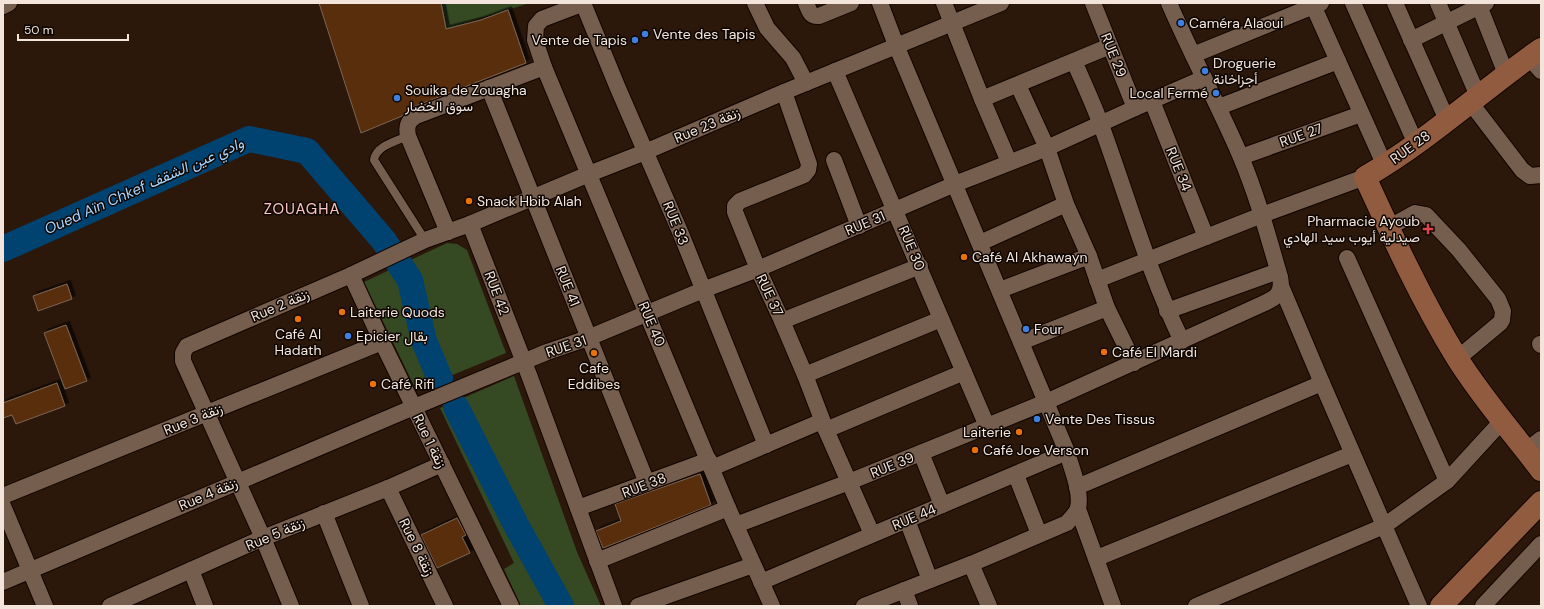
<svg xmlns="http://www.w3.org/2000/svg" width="1544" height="609" viewBox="0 0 1544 609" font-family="'DM Sans',Vazirmatn,sans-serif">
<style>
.green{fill:#354a23}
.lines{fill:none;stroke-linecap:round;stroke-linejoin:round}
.river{stroke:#004370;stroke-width:26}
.building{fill:#582e0a;stroke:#7c6555;filter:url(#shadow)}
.lane-casing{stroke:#120400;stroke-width:10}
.street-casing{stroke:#120400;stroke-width:18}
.secondary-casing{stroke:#120400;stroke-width:24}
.lane{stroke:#755e4e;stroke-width:8}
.street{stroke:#755e4e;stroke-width:16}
.secondary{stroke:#915b40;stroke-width:22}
.shop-dot{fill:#3f7fe0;stroke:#0d0602;stroke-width:1.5}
.food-dot{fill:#e8710a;stroke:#0d0602;stroke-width:1.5}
.health-dot{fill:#e0444e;stroke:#0d0602;stroke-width:1.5}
.labels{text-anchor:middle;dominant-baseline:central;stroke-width:3;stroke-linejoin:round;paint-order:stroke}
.poi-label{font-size:14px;fill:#f3e5dc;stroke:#0d0602;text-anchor:start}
.street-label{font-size:14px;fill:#f3e5dc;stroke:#0d0602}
.water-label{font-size:15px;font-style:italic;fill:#a7d5ff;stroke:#0d0602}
.neighbourhood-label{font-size:15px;letter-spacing:1px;fill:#fac5c3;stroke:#0d0602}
</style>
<defs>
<filter id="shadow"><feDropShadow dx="3.5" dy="-3.5" stdDeviation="0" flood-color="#0009"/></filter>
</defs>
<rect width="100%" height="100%" fill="#2b180a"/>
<!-- green -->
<g class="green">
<path d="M441,3h89l-84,26z"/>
<path d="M447,243l10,1 10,6 39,103 -90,37 -52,-108z"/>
<path d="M514,376l63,176 24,54h-80l-17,-37 10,-6 -74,-155z"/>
</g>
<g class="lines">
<!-- river -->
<g class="river">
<path d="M3,249l246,-110 58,12 77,90 26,39 14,61 16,38"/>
<path d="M456,407l59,116 46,83"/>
</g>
</g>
<!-- building -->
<g class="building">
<path d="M319,3h122l5,26 35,-9 27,-10 18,53 -113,44 -11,9 -41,17z"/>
<path d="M67,284l5,15 -34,12 -5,-15z"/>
<path d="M66,325l21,56 -22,8 -21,-56z"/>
<path d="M57,383l8,23 -49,18 -4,-9 -9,3v-15z"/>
<path d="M700,474l11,31 -108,43 -7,-17 25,-10 -6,-17z"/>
<path d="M457,518l9,17 -4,2 8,16 -33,15 -16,-33z"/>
</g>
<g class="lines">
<!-- lane casing -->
<g class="lane-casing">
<path id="lane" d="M408,136c-12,5 -32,10 -34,24l51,80"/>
</g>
<!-- street casing -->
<g class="street-casing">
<g id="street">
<path d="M583,3l34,83 64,148 85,211"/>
<path d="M584,3l-42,16 -6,7 -1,14 9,27 184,441 44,98"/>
<path d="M755,3l12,25 26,30 13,25"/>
<path d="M806,3c3,7 4,14 13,13l32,-13"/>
<path d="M944,3l38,96"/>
<path d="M1093,3l42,105"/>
<path d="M1312,3l73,163"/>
<path d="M1353,3l63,141"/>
<path d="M1395,3l52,117"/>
<path d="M1438,3l40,93"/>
<path d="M1478,3l28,71"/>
<path d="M3,6l6,-3"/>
<path d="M1411,40l75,-37"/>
<path d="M1193,55l128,-52"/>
<path d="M1529,57l12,14"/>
<path d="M1074,61c9,21 19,42 27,64 27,73 47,147 81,216"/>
<path d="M835,71l152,355"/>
<path d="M1018,85l29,63 19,56 23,52 18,52 27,55"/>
<path d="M489,88l158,395"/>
<path d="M784,92l25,72 -1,6 -4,5 -64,26 -5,5v6l23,57 24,52 23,54 21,55 46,104"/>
<path d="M1152,101l54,136"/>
<path d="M1470,102l52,68 8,6 11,-1"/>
<path d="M1219,107l119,-46"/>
<path d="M1241,157l120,-43"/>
<path d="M834,160l25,66"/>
<path d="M1009,162l-27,-63 128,-53"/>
<path d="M470,224l59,151 85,231"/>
<path d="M1388,228l27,-15 11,2 33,35 39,49 5,12 -1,9 -2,3 -43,36"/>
<path d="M448,232l-40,-96c-2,-10 0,-15 8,-20l128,-49"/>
<path d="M980,243l86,-39"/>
<path d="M1347,258l100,223"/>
<path d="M351,275l31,67 129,264"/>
<path d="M1097,280l165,-65 103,-38"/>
<path d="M1281,286l41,97 97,223"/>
<path d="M1000,290l89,-34"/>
<path d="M1167,311l111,-40"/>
<path d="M782,321l138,-55"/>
<path d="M1021,342l86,-34"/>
<path d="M1540,344l1,1"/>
<path d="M805,375l136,-56"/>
<path d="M826,430l138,-58"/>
<path d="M1526,451l15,-12"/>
<path d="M921,453l21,52"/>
<path d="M712,468l110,-47"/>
<path d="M1016,475l23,59"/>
<path d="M1077,487l245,-104"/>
<path d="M388,488l57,118"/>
<path d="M3,496l379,-154"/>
<path d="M3,506l42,100"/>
<path d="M578,508l131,-48"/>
<path d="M1078,509l35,97"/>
<path d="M324,513l37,93"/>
<path d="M907,520l23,60"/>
<path d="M736,525l113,-43 197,-80 212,-96c15,-7 26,-10 22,-29 -12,-41 -23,-82 -40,-122 -22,-51 -49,-101 -71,-152"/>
<path d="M1097,558l255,-104"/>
<path d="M597,561l131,-53"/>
<path d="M971,564l18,42"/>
<path d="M191,570l14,36"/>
<path d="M3,582l411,-175 133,-55 41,-14 115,-48 55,-21 197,-85 92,-36 88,-40 69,-30"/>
<path d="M761,582l306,-130"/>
<path d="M904,590l6,16"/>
<path d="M110,606l153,-68 125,-50 54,-24"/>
<path d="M291,606l-28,-68 -80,-177v-8l4,-7 164,-71 74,-35 45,-16 119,-50 56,-22 139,-60 217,-89"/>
<path d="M638,606l115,-41"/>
<path d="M864,606l107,-42 96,-41c4,-5 9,-9 11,-15 4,-15 -7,-41 -11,-56l-171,-407 -16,-42"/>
<path d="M1196,606l188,-80 63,-45 55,-60"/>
<path d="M1483,606l58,-62"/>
</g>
</g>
<!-- secondary casing -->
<g class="secondary-casing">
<g id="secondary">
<path d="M1541,49c-59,41 -113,92 -176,128 28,61 57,124 92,181 25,40 56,75 84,112"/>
<path d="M1441,606l100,-104"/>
</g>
</g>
<!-- lane -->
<use href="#lane" class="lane"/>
<!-- street -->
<use href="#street" class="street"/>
<!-- secondary -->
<use href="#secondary" class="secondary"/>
</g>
<!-- markers -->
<g class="shop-dot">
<circle cx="1181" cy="23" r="4"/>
<circle cx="645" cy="34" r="4"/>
<circle cx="635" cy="40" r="4"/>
<circle cx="1205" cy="71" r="4"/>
<circle cx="1216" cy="93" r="4"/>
<circle cx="397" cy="98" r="4"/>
<circle cx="1026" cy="329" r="4"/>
<circle cx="348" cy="336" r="4"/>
<circle cx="1037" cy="419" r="4"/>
</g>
<g class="food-dot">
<circle cx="469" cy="201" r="4"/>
<circle cx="964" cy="257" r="4"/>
<circle cx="342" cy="312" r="4"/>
<circle cx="298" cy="319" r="4"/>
<circle cx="1104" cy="352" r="4"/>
<circle cx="594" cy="353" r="4"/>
<circle cx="373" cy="384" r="4"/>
<circle cx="1019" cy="432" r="4"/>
<circle cx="975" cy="450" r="4"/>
</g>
<path class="health-dot" d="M1426 223h4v4h4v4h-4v4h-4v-4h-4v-4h4z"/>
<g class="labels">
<!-- poi labels -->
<g class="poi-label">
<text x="1189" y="23">Caméra Alaoui</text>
<text x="653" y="34">Vente des Tapis</text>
<text x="627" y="40" text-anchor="end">Vente de Tapis</text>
<text x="1213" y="63">Droguerie<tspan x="1213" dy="16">أجزاخانة</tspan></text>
<text x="405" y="90">Souika de Zouagha<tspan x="405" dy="16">سوق الخضار</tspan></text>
<text x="1208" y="93" text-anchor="end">Local Fermé</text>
<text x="477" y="201">Snack Hbib Alah</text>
<text x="1420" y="221" text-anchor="end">Pharmacie Ayoub<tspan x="1420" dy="16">صيدلية أيوب سيد الهادي</tspan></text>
<text x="972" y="257">Café Al Akhawayn</text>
<text x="350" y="312">Laiterie Quods</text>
<text x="1034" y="329">Four</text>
<text x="298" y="334" text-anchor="middle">Café Al<tspan x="298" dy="16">Hadath</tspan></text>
<text x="356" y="336">Epicier بقال</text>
<text x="1112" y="352">Café El Mardi</text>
<text x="594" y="368" text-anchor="middle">Cafe<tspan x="594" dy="16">Eddibes</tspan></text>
<text x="381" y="384">Café Rifi</text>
<text x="1045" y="419">Vente Des Tissus</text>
<text x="1011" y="432" text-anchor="end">Laiterie</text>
<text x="983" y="450">Café Joe Verson</text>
</g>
<!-- street labels -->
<g class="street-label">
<text transform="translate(1114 55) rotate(68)">RUE 29</text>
<text transform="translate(707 125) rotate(-23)">Rue 23 زنقة</text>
<text transform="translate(1301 135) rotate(-20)">RUE 27</text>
<text transform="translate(1410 147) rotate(-36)">RUE 28</text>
<text transform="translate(1179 169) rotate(68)">RUE 34</text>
<text transform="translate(676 223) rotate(68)">RUE 33</text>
<text transform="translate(865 223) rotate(-23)">RUE 31</text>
<text transform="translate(912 248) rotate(67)">RUE 30</text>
<text transform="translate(568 286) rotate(68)">RUE 41</text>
<text transform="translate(497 293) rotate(69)">RUE 42</text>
<text transform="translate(770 295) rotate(65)">RUE 37</text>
<text transform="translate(280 305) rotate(-23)">Rue 2 زنقة</text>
<text transform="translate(652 324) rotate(67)">RUE 40</text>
<text transform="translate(566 346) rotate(-19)">RUE 31</text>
<text transform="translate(193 419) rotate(-22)">Rue 3 زنقة</text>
<text transform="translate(430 441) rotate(64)">Rue 1 زنقة</text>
<text transform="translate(892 465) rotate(-22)">RUE 39</text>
<text transform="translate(644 485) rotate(-21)">RUE 38</text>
<text transform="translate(208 494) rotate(-23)">Rue 4 زنقة</text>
<text transform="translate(914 517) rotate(-23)">RUE 44</text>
<text transform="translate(275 534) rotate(-23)">Rue 5 زنقة</text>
<text transform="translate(417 547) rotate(64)">Rue 8 زنقة</text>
</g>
<!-- water labels -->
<g class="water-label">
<text transform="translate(144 186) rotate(-24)">Oued Aïn Chkef وادي عين الشقف</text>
</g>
<!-- neighbourhood labels -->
<g class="neighbourhood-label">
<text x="302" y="209">ZOUAGHA</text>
</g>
</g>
<!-- border -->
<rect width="1544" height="609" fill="none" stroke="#f3e5dc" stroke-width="8"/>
<!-- scale -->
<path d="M18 34v6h110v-6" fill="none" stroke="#f3e5dc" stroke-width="2"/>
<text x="24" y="34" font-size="12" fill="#f3e5dc" stroke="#0d0602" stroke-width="3" paint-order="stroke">50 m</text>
</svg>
